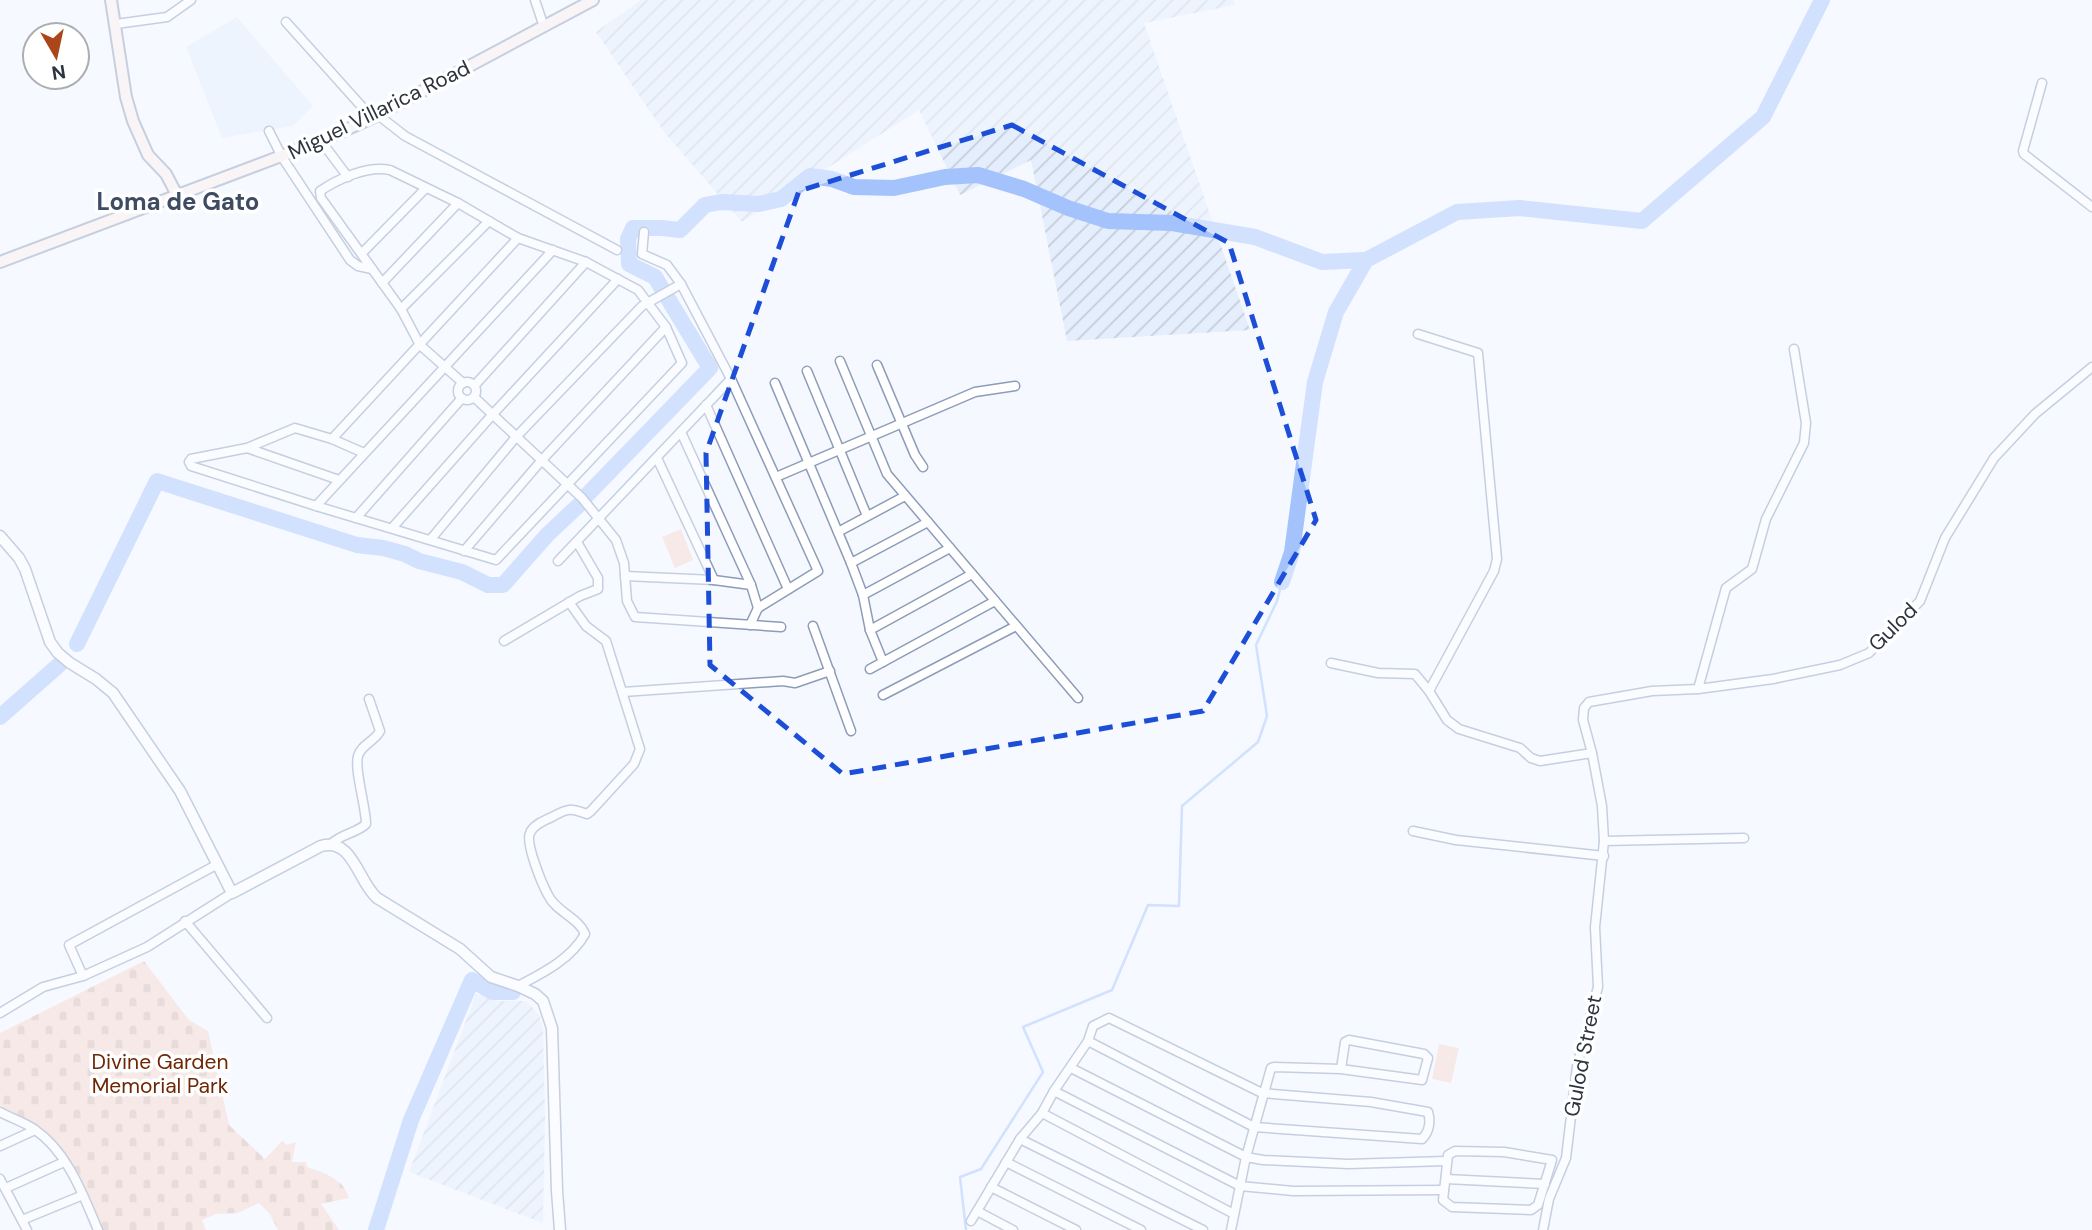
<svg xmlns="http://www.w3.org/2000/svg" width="2092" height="1230" viewBox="0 0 2092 1230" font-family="'DM Sans',sans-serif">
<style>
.built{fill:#e5eefc}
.industrial{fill:url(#industrial-furrows)}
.cemetery{fill:url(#cemetery-stones)}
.green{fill:#f9d6c9}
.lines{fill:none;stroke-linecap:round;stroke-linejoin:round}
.stream{stroke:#a4c3fc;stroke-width:2.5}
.river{stroke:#a4c3fc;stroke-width:16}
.minor-casing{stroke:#8d9cb8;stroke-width:11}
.tertiary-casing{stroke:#8d9cb8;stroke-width:13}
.secondary-casing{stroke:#8d9cb8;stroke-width:14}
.minor{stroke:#fff;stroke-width:8}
.tertiary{stroke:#fff;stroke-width:10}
.secondary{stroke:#fdeee9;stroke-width:10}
.marked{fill:none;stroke:#1d4ed8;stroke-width:5;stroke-dasharray:14 9;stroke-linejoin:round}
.labels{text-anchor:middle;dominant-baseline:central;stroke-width:7;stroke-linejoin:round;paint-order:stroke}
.street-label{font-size:21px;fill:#2d343f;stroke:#fff}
.park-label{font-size:21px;fill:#6f2604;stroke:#fff}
.quarter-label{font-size:24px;font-weight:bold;fill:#3d4b63;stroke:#fff}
</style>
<defs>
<pattern id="industrial-furrows" width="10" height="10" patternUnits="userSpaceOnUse" patternTransform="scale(1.75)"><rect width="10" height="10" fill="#e5eefc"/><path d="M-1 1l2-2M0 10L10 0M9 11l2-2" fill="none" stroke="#c5cdd9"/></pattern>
<pattern id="cemetery-stones" width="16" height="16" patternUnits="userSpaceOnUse" patternTransform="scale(1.75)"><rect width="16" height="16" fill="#f9d6c9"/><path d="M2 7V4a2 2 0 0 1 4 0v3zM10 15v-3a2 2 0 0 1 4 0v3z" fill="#d6b8ae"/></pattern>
</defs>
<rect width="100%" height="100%" fill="#f5f9ff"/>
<!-- built -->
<path class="built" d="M237,17l76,89 -20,20 -71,12 -36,-91z"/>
<!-- industrial -->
<g class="industrial">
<path d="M641,0h592l2,5 -91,18 106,307 -183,11 -36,-181 -71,35 -41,-85 -177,112 -78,-90 -68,-100z"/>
<path d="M476,994l21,7h29l13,14 4,13 2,89 -2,106 -134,-51z"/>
</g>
<!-- cemetery -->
<path class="cemetery" d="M144,961l45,59 19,11 21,94 36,34 17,-18 5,4 9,-3 -4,20h14l1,5c18,6 37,12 42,31l-28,6 18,26h-61l-9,-17 -10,-10 -21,10 -22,1 -14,6 4,10h-107l-26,-58 -30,-44 -43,-22v-73z"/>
<!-- green -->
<g class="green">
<path d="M681,529l12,31 -18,8 -13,-31z"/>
<path d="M1439,1044l20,4 -8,35 -19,-4z"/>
</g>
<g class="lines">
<!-- stream -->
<path class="stream" d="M966,1230l-6,-53 21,-8 62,-97 -20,-45 89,-37 36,-85 31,1 3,-100 76,-64 9,-26 -11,-71 21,-44 5,-19"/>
<!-- river -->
<g class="river">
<path d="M586,496l124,-128 -55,-91 -26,-13 -1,-25 5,-11h29l18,2 25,-25 16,-3 38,2 22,-5 29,-23 22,3 22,8 40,1 51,-11 33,-2 46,14 44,19 40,13 64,2 83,14 67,25 44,-2"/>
<path d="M1282,582l10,-30 23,-170 21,-70 30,-52 91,-48 63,-4 122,13 121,-104 59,-117"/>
<path d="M77,644l80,-163 200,64 26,3 22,6 14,7 43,11 26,13h15l44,-50 32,-30"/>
<path d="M0,717l60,-53"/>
<path d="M376,1230l35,-110 61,-140 20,12h21"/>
</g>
<!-- minor casing -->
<g class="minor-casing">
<g id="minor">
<path d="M535,0l9,27"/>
<path d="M286,22l86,96"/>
<path d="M116,24l51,-7 24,-17"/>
<path d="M2042,83l-19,68 1,3 68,53"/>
<path d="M378,115l27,21 212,114"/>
<path d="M269,131l13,26 68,103 8,6 14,3"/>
<path d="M321,141l27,36"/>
<path d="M644,232l-2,22 25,11 14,19 50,95 87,192 -60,37 -8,17"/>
<path d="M362,253l63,-64"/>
<path d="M382,283l76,-80"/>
<path d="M401,309l88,-88"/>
<path d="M1418,334l60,19 19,206 -3,12 -65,120"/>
<path d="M840,361l47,113 191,224"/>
<path d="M877,365l38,90 8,12"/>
<path d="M807,371l60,145"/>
<circle cx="467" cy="391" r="9"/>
<path d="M775,383l76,180 12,32 7,35 13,32"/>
<path d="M475,385l111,-123"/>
<path d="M474,397l108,101 34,42 8,23 3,38 8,16 146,10"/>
<path d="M706,405l82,184"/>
<path d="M681,432l70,153 7,23"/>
<path d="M332,439l186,-201"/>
<path d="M247,448l92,32"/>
<path d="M364,453l-32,-14 -37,-11 -48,20 -56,11 -2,3 2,4 125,40 180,54 186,-197 -16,-36 -28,-37 -52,-28 -68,-24 -60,-35 -68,-33c-22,-5 -52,9 -70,21l1,7 80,111 19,36 43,38"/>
<path d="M657,458l57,122"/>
<path d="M776,477l199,-85 40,-6"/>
<path d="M316,506l237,-256"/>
<path d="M356,518l106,-120"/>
<path d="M393,527l100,-113 125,-135"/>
<path d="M838,532l67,-36"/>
<path d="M431,539l85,-102 126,-131 39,-22"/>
<path d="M464,551l77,-90 125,-134"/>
<path d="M558,561l173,-182"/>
<path d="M851,563l77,-41"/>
<path d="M625,576l89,4 37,5"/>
<path d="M863,595l87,-47"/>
<path d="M813,626l38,105"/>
<path d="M870,630l102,-56"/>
<path d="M504,641l76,-45 18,-7v-11l-21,-36"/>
<path d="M1331,663l47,10 37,1 14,17 18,29 12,9 61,19 11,10 9,3 52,-8"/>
<path d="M870,669l125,-68"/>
<path d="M1698,689l28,-101 26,-19 14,-50 38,-76 2,-20 -12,-74"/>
<path d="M623,692l160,-11 12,2 35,-12"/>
<path d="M883,695l133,-69"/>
<path d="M1413,831l43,9 148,16"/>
<path d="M1604,841l140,-3"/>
<path d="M331,844c10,-10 26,-11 35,-20 0,-17 -12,-55 -8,-68 3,-11 17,-15 22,-25l-11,-32"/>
<path d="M185,921l82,97"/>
<path d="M83,976l-14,-31 147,-80"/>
<path d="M518,986c25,-13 53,-27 67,-52 -7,-17 -29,-22 -37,-39 -6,-11 -23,-52 -18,-62 3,-8 15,-13 22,-16 16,-9 18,-9 35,-3l4,-3 43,-47 6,-15 -34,-108 -20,-15 -17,-24"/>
<path d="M0,1013l43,-26 40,-11 64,-29 85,-54"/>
<path d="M1071,1068l175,89 17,3 85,4 98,-3"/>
<path d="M1054,1091l186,95 53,5 151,-1"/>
<path d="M0,1112c11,6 24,10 34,17 34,23 49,66 64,101"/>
<path d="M1042,1113l192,101"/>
<path d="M1020,1139l183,91"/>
<path d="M0,1146l35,-16"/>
<path d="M1455,1151l49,1 48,8 -14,45 -7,5 -79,-3 -9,-7 5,-45z"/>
<path d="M1006,1162l135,68"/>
<path d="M0,1179l27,51"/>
<path d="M1446,1179l99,5"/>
<path d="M991,1187l85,43"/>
<path d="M6,1188l58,-26"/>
<path d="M977,1211l36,19"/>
<path d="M22,1220l61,-25"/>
<path d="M971,1221l49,-82 22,-26 12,-22 34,-50 166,86 168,12c7,-7 9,-17 6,-27l-57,-10 -109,-9 -153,-75 -16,8 -5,15"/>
<path d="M1231,1230l15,-73 25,-89 3,-1 67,2 81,11 6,-22 -4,-4 -75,-14 -4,2 -4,27"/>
<path d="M1543,1230l6,-31 17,-41 11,-92 21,-79 -3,-60 9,-86 -2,-35 -10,-53 -9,-33 1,-12 5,-6 63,-11 46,-2 75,-10 67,-14 29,-12 51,-52 25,-63 49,-80 41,-44 57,-47"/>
</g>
</g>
<!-- tertiary casing -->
<g class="tertiary-casing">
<path id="tertiary" d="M0,536l19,22 6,11 25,73 8,11 12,10 26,16 17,14 67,98 52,102 89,-47c32,-9 37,36 56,52l83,51 31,28 27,9 17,8 8,7 9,27 5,163 3,39"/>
</g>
<!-- secondary casing -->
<g class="secondary-casing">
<g id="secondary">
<path d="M111,0l15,97 7,24 15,34 18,19 11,21"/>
<path d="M0,262l321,-121 51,-23 221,-118"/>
</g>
</g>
<!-- minor -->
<use href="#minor" class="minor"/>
<!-- tertiary -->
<use href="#tertiary" class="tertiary"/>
<!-- secondary -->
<use href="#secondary" class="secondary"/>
</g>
<!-- marked area -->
<path d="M0 0H2092V1230H0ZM1012,125l217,118 87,277 -113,191 -360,63 -133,-109 -4,-212 93,-262z" fill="#f5f9ff" fill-opacity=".55" fill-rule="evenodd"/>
<path class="marked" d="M1012,125l217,118 87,277 -113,191 -360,63 -133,-109 -4,-212 93,-262z"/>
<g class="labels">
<!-- street labels -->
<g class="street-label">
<text transform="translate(379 110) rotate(-26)">Miguel Villarica Road</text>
<text transform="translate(1893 627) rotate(-45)">Gulod</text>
<text transform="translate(1583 1056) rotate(-79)">Gulod Street</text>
</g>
<!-- park labels -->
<g class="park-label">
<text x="160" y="1062">Divine Garden<tspan x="160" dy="24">Memorial Park</tspan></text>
</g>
<!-- quarter labels -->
<g class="quarter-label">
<text x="178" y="201">Loma de Gato</text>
</g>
</g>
<!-- north arrow -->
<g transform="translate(56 56) rotate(171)"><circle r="33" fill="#ffffff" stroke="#abaeb2" stroke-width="2"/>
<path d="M0-5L12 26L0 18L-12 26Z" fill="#ab461b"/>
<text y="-10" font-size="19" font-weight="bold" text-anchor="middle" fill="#2d343f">N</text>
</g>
</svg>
